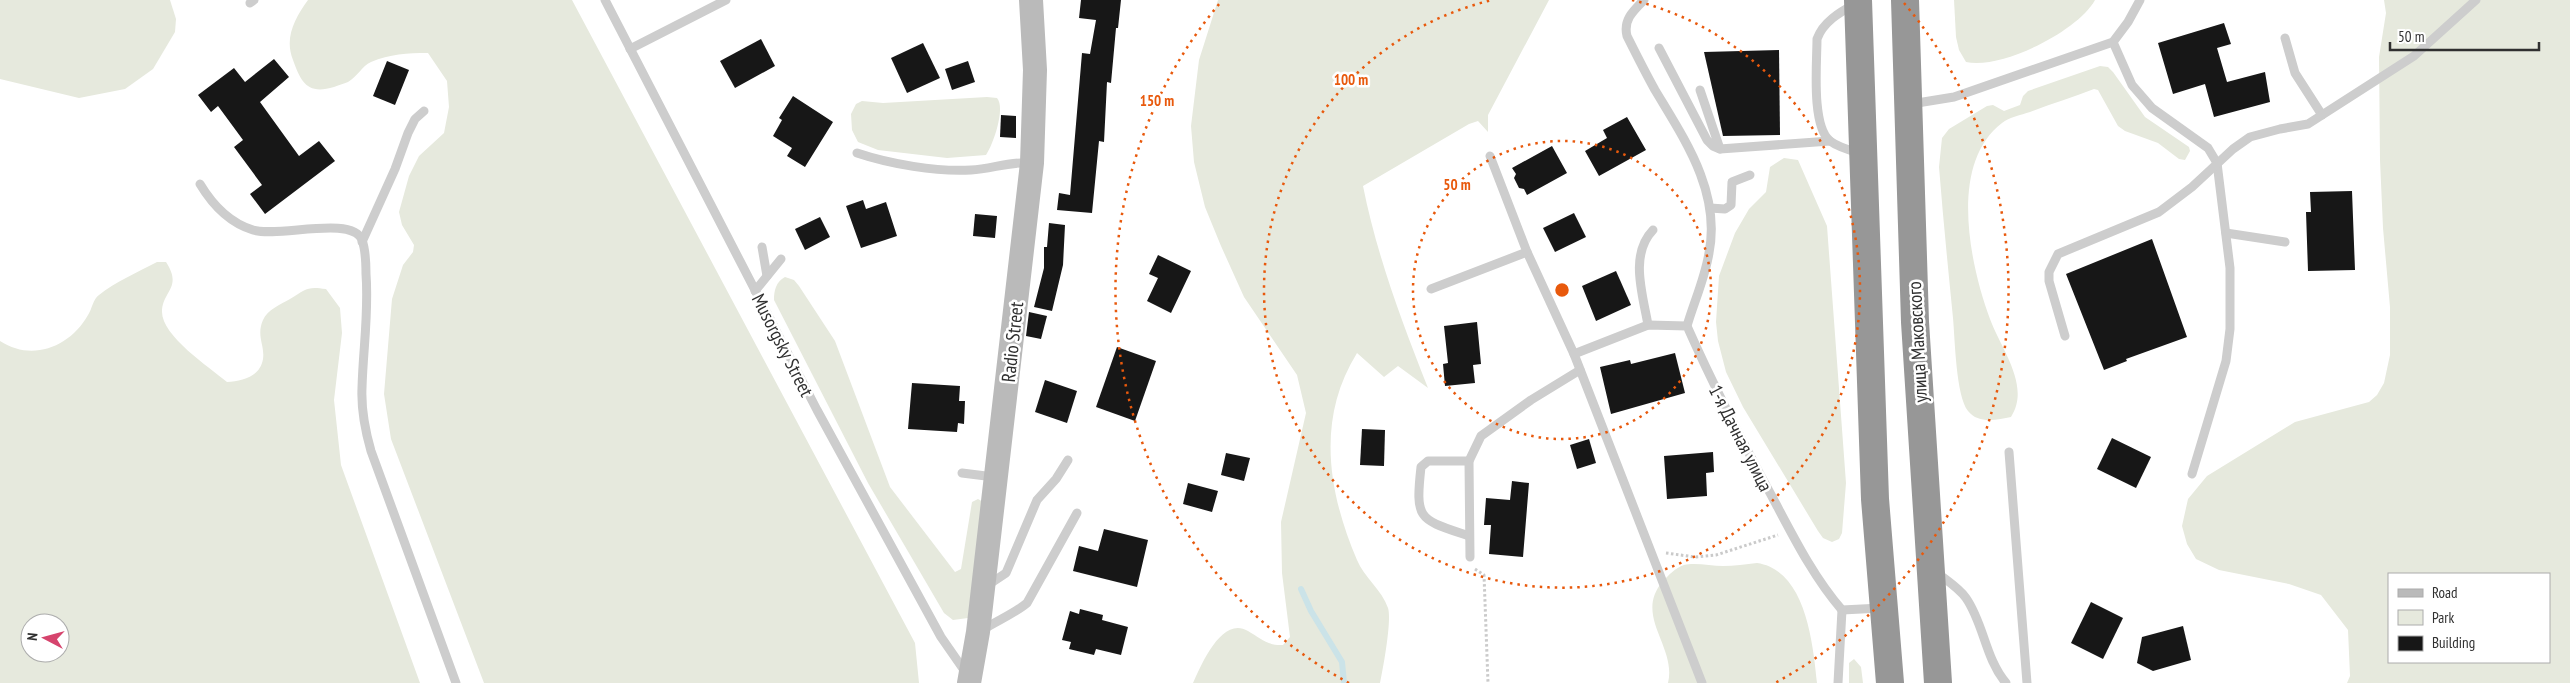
<svg xmlns="http://www.w3.org/2000/svg" width="2570" height="683" viewBox="0 0 2570 683" font-family="'PT Sans Narrow',sans-serif">
<style>
.green{fill:#e6e9dd;fill-rule:evenodd}
.lines{fill:none;stroke-linecap:round;stroke-linejoin:round}
.stream{stroke:#cbe3e8;stroke-width:6}
.building{fill:#171717}
.path{stroke:#cacaca;stroke-width:3;stroke-dasharray:2.5 2.5;stroke-linecap:butt}
.lane{stroke:#cdcdcd;stroke-width:9}
.secondary{stroke:#bababa;stroke-width:24}
.highway{stroke:#979797;stroke-width:28}
.ring{fill:none;stroke:#e8590c;stroke-width:2.5;stroke-dasharray:2.5 5}
.labels{text-anchor:middle;dominant-baseline:central;stroke-width:5;stroke-linejoin:round;paint-order:stroke}
.street-label{font-size:19px;fill:#303030;stroke:#fff}
.centre{fill:#e8590c;stroke:#fff;stroke-width:2.5}
.ring-label{font-size:15px;text-anchor:middle;font-weight:bold;fill:#e8590c;stroke:#fff;stroke-width:5;stroke-linejoin:round;paint-order:stroke}
</style>
<rect width="100%" height="100%" fill="#fff"/>
<!-- green -->
<g class="green">
<path d="M0,0h170l6,19 -1,13 -22,37 -28,20 -46,9 -79,-19z"/>
<path d="M308,0h264l343,643 4,40h-435l-93,-244 -7,-45 8,-95 11,-34 10,-13 1,-7 -12,-20 -3,-13 10,-36 10,-20 25,-23 5,-26 -2,-26 -19,-28c-21,0 -38,1 -57,9 -9,4 -14,15 -23,20 -4,2 -10,3 -14,5 -27,8 -33,-5 -41,-27 -9,-22 2,-42 15,-60z"/>
<path d="M1218,0h331l-61,115v17l-10,-11 -9,3 -106,62c14,70 39,136 65,202l-30,-22 -14,11 -27,-24c-41,66 -29,139 0,207 7,17 25,30 31,48 4,12 -5,61 -8,75h-187c8,-18 29,-68 55,-52 12,7 20,15 35,14l7,-8 -8,-64 -1,-51 25,-109 -9,-38 -53,-78 -23,-51 -16,-39 -11,-45 -3,-36 8,-66z"/>
<path d="M1954,0h141c-17,31 -94,70 -129,62l-7,-12 -3,-13z"/>
<path d="M2384,0h186v683h-223l3,-7 -2,-46 -27,-35 -32,-11 -70,-14 -23,-11 -9,-15 -5,-18 6,-27 19,-23 88,-54 74,-20 8,-7 7,-12 6,-28v-48l-7,-79 -3,-68 -1,-103 7,-44zM2389,574h160v88h-160z"/>
<path d="M2100,66l8,1 5,5 32,45 44,30 1,4 -5,9 -6,-1 -21,-16 -33,-12 -7,-5 -20,-36 -4,-1c-21,8 -43,15 -64,23 -9,3 -21,5 -28,11 -54,41 -32,142 -12,196 11,30 41,67 21,98 -14,3 -33,7 -43,-6 -12,-15 -13,-71 -15,-93 -5,-50 -10,-101 -14,-151l3,-29 7,-9 38,-23 6,-1 11,6 16,-6 3,-9 5,-5z"/>
<path d="M987,97l10,1c9,10 -4,47 -11,57l-39,3 -69,-8 -20,-8 -6,-12 -1,-16 5,-10 6,-3 21,2z"/>
<path d="M1784,158l14,2 29,66 19,257 -4,50 -3,6 -7,3 -9,-4 -5,-7 -75,-124 -17,-35 -8,-31 -2,-19 3,-46 16,-43 14,-24 17,-17 4,-25z"/>
<path d="M157,262h9c17,26 -4,29 -4,50 0,24 47,55 65,70 15,-1 33,-5 36,-23 2,-14 -7,-23 0,-39 4,-10 18,-16 27,-21 16,-10 17,-13 36,-10l14,19 2,25 -8,67 7,65 79,218h-420v-342c32,21 70,6 88,-26 4,-6 5,-16 11,-20 16,-13 39,-23 58,-33zM30,623h30v30h-30z"/>
<path d="M785,277l9,3 5,6 36,55 55,146 65,85 6,-3 11,-67 6,-3 5,3 -15,116 -15,2 -9,-7 -76,-130 -94,-183c0,-10 2,-18 11,-23z"/>
<path d="M1757,563c49,7 56,81 60,120h-149c9,-37 -35,-67 -5,-102 6,-6 12,-13 21,-16 11,-3 27,1 39,1 11,0 23,-2 34,-3z"/>
<path d="M1854,659l7,8 2,16h-14v-20z"/>
</g>
<g class="lines">
<!-- stream -->
<path class="stream" d="M1301,589l10,22 31,51 2,21"/>
</g>
<!-- building -->
<g class="building">
<path d="M1081,0h40l-3,28h-2l-5,55 -4,-1 -3,60 -5,-1 -7,72 -35,-3 2,-17 11,2 12,-142 8,1 6,-34 -17,-2z"/>
<path d="M2224,23l7,21 -14,4 10,34 38,-10 5,30 -56,15 -9,-33 -32,10 -15,-51z"/>
<path d="M761,39l14,27 -40,22 -15,-27z"/>
<path d="M923,43l17,35 -33,15 -16,-35z"/>
<path d="M1779,50l1,85 -57,1 -19,-84z"/>
<path d="M274,59l15,18 -29,25 39,54 20,-15 16,20 -70,53 -15,-20 12,-9 -28,-38 9,-7 -25,-34 -7,6 -13,-17 36,-27 11,14z"/>
<path d="M387,61l22,9 -14,35 -22,-9z"/>
<path d="M968,61l7,21 -23,8 -7,-21z"/>
<path d="M793,96l40,26 -28,45 -18,-11 5,-8 -19,-12 9,-16 -3,-2z"/>
<path d="M1001,115l15,1v22l-16,-1z"/>
<path d="M1627,117l19,33 -47,26 -14,-25 22,-13 -4,-8z"/>
<path d="M1552,146l15,27 -40,22 -3,-6 -5,-1 -5,-10 2,-4 -4,-6z"/>
<path d="M2352,191l3,79 -47,1 -2,-59h5l-1,-20z"/>
<path d="M863,200l3,9 20,-7 11,34 -36,12 -15,-42z"/>
<path d="M1574,213l12,24 -31,15 -12,-24z"/>
<path d="M975,214l22,2 -2,22 -22,-2z"/>
<path d="M820,217l10,20 -25,13 -10,-21z"/>
<path d="M1049,223l16,2 -2,40 -11,46 -18,-4 10,-39v-21h3z"/>
<path d="M2152,239l35,98 -61,22 1,2 -23,9 -38,-96z"/>
<path d="M1158,255l33,16 -20,42 -24,-12 11,-23 -9,-4z"/>
<path d="M1616,271l15,34 -35,16 -14,-35z"/>
<path d="M1029,312l18,4 -6,23 -15,-3z"/>
<path d="M1477,322l4,42 -8,1 2,18 -30,3 -2,-22 5,-1 -4,-37z"/>
<path d="M1117,347l39,14 -21,60 -39,-14z"/>
<path d="M1675,353l10,40 -74,21 -11,-47 30,-7 1,4z"/>
<path d="M1045,380l32,11 -10,32 -32,-11z"/>
<path d="M912,383l48,3 -1,15h6l-1,23 -6,-1 -1,9 -49,-3z"/>
<path d="M1362,429l23,1 -1,36 -24,-1z"/>
<path d="M2112,438l39,19 -15,31 -39,-19z"/>
<path d="M1589,439l7,24 -19,6 -7,-24z"/>
<path d="M1713,452l1,20 -8,1 1,23 -40,3 -3,-43z"/>
<path d="M1226,453l24,5 -6,23 -23,-6z"/>
<path d="M1512,481l17,2 -6,74 -34,-3 2,-29h-7l2,-27 24,2z"/>
<path d="M1188,483l30,8 -6,21 -29,-8z"/>
<path d="M1104,529l44,11 -11,47 -64,-16 6,-25 19,5z"/>
<path d="M2091,602l32,16 -20,41 -32,-16z"/>
<path d="M1080,609l23,6 -1,5 26,7 -7,28 -25,-6 -2,6 -25,-6 2,-7 -9,-2 8,-29 9,3z"/>
<path d="M2183,626l8,34 -38,11 -16,-8 5,-26z"/>
</g>
<g class="lines">
<!-- path -->
<g class="path">
<path d="M1666,553l29,4 21,-2 62,-20"/>
<path d="M1475,569l9,6 4,108"/>
</g>
<!-- lane -->
<g class="lane">
<path d="M605,0l212,410 124,227 25,36"/>
<path d="M1644,0c-11,11 -21,20 -17,36 9,18 18,36 28,54 30,50 66,102 54,163 -4,25 -15,49 -22,73"/>
<path d="M250,3l4,-3"/>
<path d="M1855,4c-15,8 -32,18 -38,35 0,23 -6,87 13,102 8,6 19,9 29,12"/>
<path d="M2285,38l10,35 27,42"/>
<path d="M2113,42l19,43 20,23 56,40 9,15 13,105v61l-4,32 -34,113"/>
<path d="M1659,48l48,92 6,6 7,3 110,-8"/>
<path d="M630,49l96,-49"/>
<path d="M1700,90l20,59"/>
<path d="M1911,104l43,-7 159,-55 15,-20 12,-22"/>
<path d="M857,153c33,11 79,19 114,17 21,-1 39,-9 61,-7"/>
<path d="M1490,156l37,96 47,102 128,329"/>
<path d="M200,184c12,20 30,39 53,46 25,8 99,-15 109,10 4,11 4,23 4,34 3,39 -3,75 -4,114 -1,22 3,42 9,63l85,232"/>
<path d="M1710,208l15,1 6,-4 1,-23 18,-7"/>
<path d="M2226,233l59,9"/>
<path d="M362,242l33,-73 13,-36 7,-14 9,-8"/>
<path d="M762,247l5,29"/>
<path d="M1431,289l96,-37"/>
<path d="M755,291l26,-32"/>
<path d="M1648,325c-5,-30 -19,-70 5,-95"/>
<path d="M2065,336l-16,-55v-9l9,-18 101,-42 33,-25 41,-38 17,-12 30,-8 28,-5 106,-68 62,-56"/>
<path d="M1574,354l74,-29 39,1c27,61 57,119 89,178 19,36 39,75 66,106l39,-2"/>
<path d="M2009,452l18,231"/>
<path d="M1469,461h-41l-7,6c-6,54 -2,52 48,69"/>
<path d="M962,473l32,4"/>
<path d="M1470,557l-1,-96 12,-25 50,-36 49,-30"/>
<path d="M1936,572c10,8 23,16 30,26 18,26 19,60 40,85"/>
<path d="M985,587l21,-14 31,-73 19,-21 12,-19"/>
<path d="M981,631c15,-10 33,-17 46,-28l50,-90"/>
<path d="M1838,683l4,-73"/>
</g>
<!-- secondary -->
<path class="secondary" d="M969,683l9,-51 54,-469 3,-93 -4,-70"/>
<!-- highway -->
<g class="highway">
<path d="M1858,0l17,499 15,184"/>
<path d="M1905,0l10,322 23,361"/>
</g>
</g>
<!-- distance rings -->
<g class="ring">
<circle cx="1562" cy="290" r="149"/>
<path d="M1632 0A298 298 0 1 1 1492 0"/>
<path d="M1349 683A447 447 0 0 1 1220 3M1904 3A447 447 0 0 1 1775 683"/>
</g>
<g class="labels">
<!-- street labels -->
<g class="street-label">
<text transform="translate(1012 342) rotate(-84)">Radio Street</text>
<text transform="translate(1917 342) rotate(-93)">улица Маковского</text>
<text transform="translate(783 345) rotate(63)">Musorgsky Street</text>
<text transform="translate(1741 438) rotate(63)">1-я Дачная улица</text>
</g>
</g>
<circle cx="1562" cy="290" r="8" class="centre"/>
<g class="ring-label">
<text x="1351" y="85">100 m</text>
<text x="1157" y="106">150 m</text>
<text x="1457" y="190">50 m</text>
</g>
<!-- legend -->
<rect x="2388" y="573" width="162" height="90" fill="#ffffff" stroke="#acacac"/>
<rect x="2398" y="589" width="25" height="8" fill="#bababa" stroke="#acacac"/>
<text x="2432" y="598" font-size="15" fill="#303030">Road</text>
<rect x="2398" y="610" width="25" height="15" fill="#e6e9dd" stroke="#acacac"/>
<text x="2432" y="623" font-size="15" fill="#303030">Park</text>
<rect x="2398" y="636" width="25" height="15" fill="#171717" stroke="#acacac"/>
<text x="2432" y="648" font-size="15" fill="#303030">Building</text>
<!-- north arrow -->
<g transform="translate(45 638) rotate(276)"><circle r="24" fill="#ffffff" stroke="#acacac"/>
<path d="M0-4L9 19L0 12L-9 19Z" fill="#d6446d"/>
<text y="-8" font-size="14" font-weight="bold" text-anchor="middle" fill="#303030">N</text>
</g>
<!-- scale -->
<path d="M2390 42v8h149v-8" fill="none" stroke="#303030" stroke-width="2.5"/>
<text x="2398" y="42" font-size="15" fill="#303030" stroke="#ffffff" stroke-width="4" paint-order="stroke">50 m</text>
</svg>
